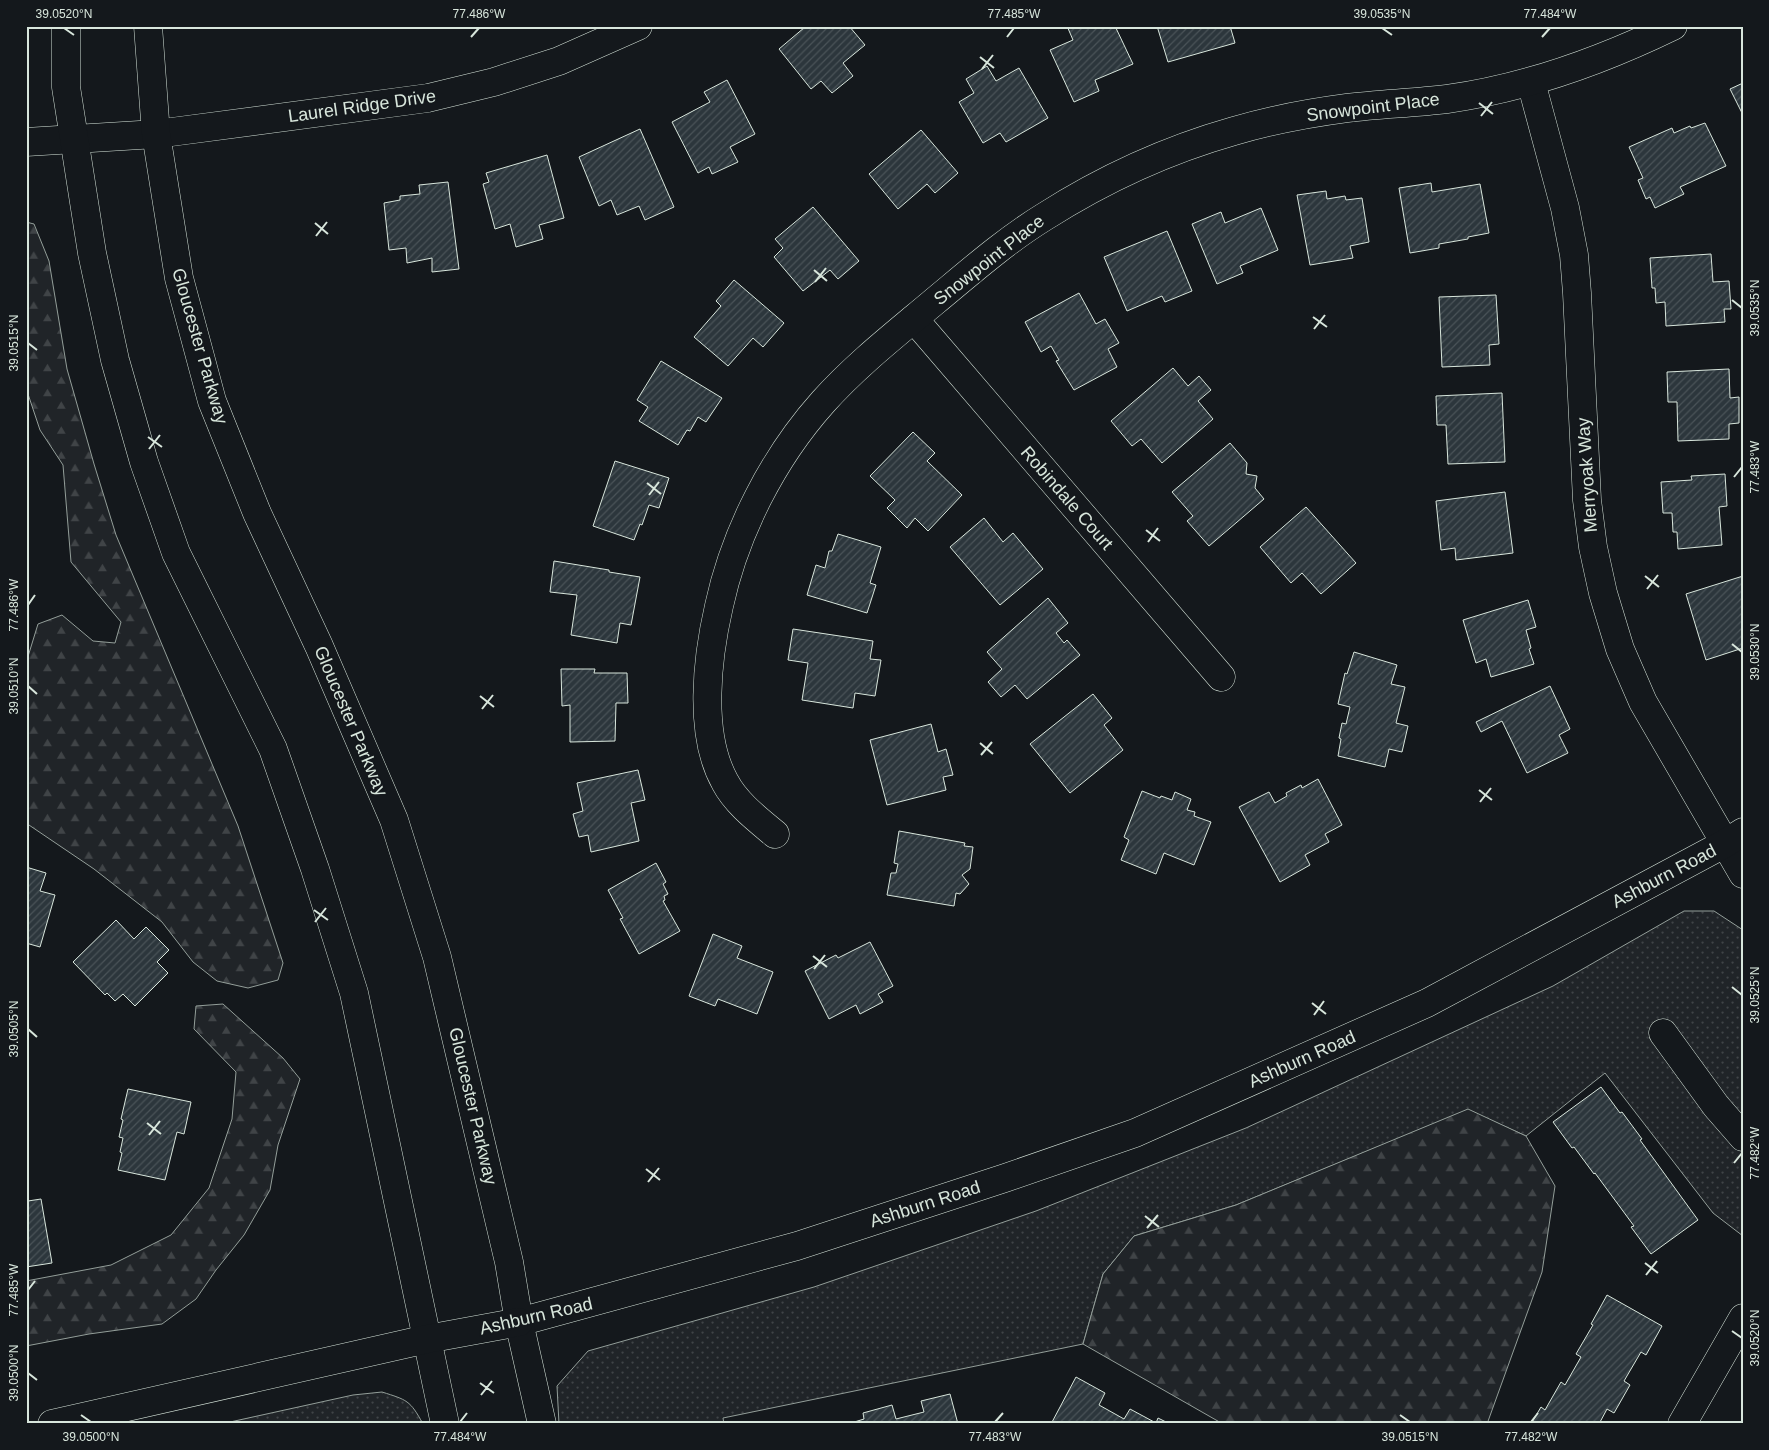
<svg xmlns="http://www.w3.org/2000/svg" width="1769" height="1450" viewBox="0 0 1769 1450" font-family="Helvetica,sans-serif">
<style>
.grass{fill:url(#grass-dots);stroke:#939e99}
.forest{fill:url(#forest-firs);stroke:#939e99}
.building{fill:url(#building-hatch);stroke:#d8e6dc}
.lines{fill:none;stroke-linecap:round;stroke-linejoin:round}
.minor-casing{stroke:#d8e6dc;stroke-width:29}
.major-casing{stroke:#d8e6dc;stroke-width:29}
.minor{stroke:#14181c;stroke-width:28}
.major{stroke:#14181c;stroke-width:28}
.ticks{fill:none;stroke:#d8e6dc;stroke-width:2}
.labels{text-anchor:middle;dominant-baseline:central;stroke-width:4;stroke-linejoin:round;paint-order:stroke}
.street-label{font-size:18px;fill:#d8e6dc;stroke:#14181c}
.neatline{fill:none;stroke:#d8e6dc;stroke-width:2}
.ticks-label{font-size:12px;text-anchor:middle;fill:#d8e6dc}
</style>
<defs>
<pattern id="grass-dots" width="8" height="8" patternUnits="userSpaceOnUse" patternTransform="scale(1.25)"><rect width="8" height="8" fill="#202428"/><path d="M2 2h.1M6 6h.1" fill="none" stroke="#404447" stroke-width="1.8" stroke-linecap="round"/></pattern>
<pattern id="forest-firs" width="22" height="20" patternUnits="userSpaceOnUse" patternTransform="scale(1.25)"><rect width="22" height="20" fill="#202428"/><path d="M5 1l3.5 6h-7zM16 11l3.5 6h-7z" fill="#404447"/></pattern>
<pattern id="building-hatch" width="6" height="6" patternUnits="userSpaceOnUse" patternTransform="scale(1.25)"><rect width="6" height="6" fill="#2c363c"/><path d="M-1 1l2-2M0 6l6-6M5 7l2-2" fill="none" stroke="#4a5358"/></pattern>
</defs>
<rect width="100%" height="100%" fill="#14181c"/>
<!-- grass -->
<g class="grass">
<path d="M1684,911h30l29,19v306l-30,-23 -108,-140 -79,63 -58,-26 -232,95 -102,31 -31,38 -20,70 -360,74 1,6h-165l-2,-38 31,-35 226,-64 222,-76 210,-83 307,-142z"/>
<path d="M382,1392c25,8 28,8 41,32h-202l132,-29z"/>
</g>
<!-- forest -->
<g class="forest">
<path d="M26,222l8,2 15,37 18,108 27,95 22,71 122,291 45,137 -5,17 -30,8 -31,-7 -24,-19 -31,-40 -68,-53 -68,-46v-160l12,-39 24,-9 31,26 22,2 6,-21 -50,-60 -8,-97 -23,-35 -14,-42z"/>
<path d="M223,1004l60,54 17,21 -22,66 -8,45 -26,45 -28,35 -20,29 -34,25 -73,10 -63,12v-65l85,-16 60,-30 38,-47 23,-69 4,-47 -42,-43 2,-23z"/>
<path d="M1468,1109l58,27 29,50 -13,86 -55,152h-264l-140,-80 20,-70 31,-38 102,-31z"/>
</g>
<!-- building -->
<g class="building">
<path d="M805,26h44l16,19 -22,18 10,13 -21,17 -11,-12 -10,8 -32,-40 26,-22z"/>
<path d="M1067,26h31l1,2 5,-2h11l18,38 -38,16 4,11 -25,11 -24,-52 23,-10z"/>
<path d="M1157,26h73l5,17 -67,19z"/>
<path d="M987,66l9,15 23,-13 29,50 -42,24 -6,-9 -17,10 -24,-41 15,-9 -8,-14z"/>
<path d="M727,80l28,54 -25,13 8,15 -26,12 -3,-7 -11,6 -26,-51 38,-20 -6,-10z"/>
<path d="M1743,83v32l-13,-26z"/>
<path d="M1705,123l21,43 -46,21 4,7 -29,14 -5,-11 -4,2 -8,-19 5,-2 -14,-31 43,-19 2,5 16,-7 1,2z"/>
<path d="M640,129l34,78 -29,13 -6,-14 -22,9 -6,-15 -12,6 -20,-49z"/>
<path d="M921,130l37,43 -23,20 -8,-9 -29,25 -29,-35z"/>
<path d="M547,155l17,63 -25,7 4,14 -27,8 -6,-23 -15,5 -12,-45 6,-2 -3,-9z"/>
<path d="M448,182l11,87 -27,3v-14l-25,5 -1,-15 -17,2 -5,-47 16,-3v-4l20,-2 -1,-9z"/>
<path d="M1431,183l1,9 48,-8 9,49 -21,4v2l-29,5v4l-29,5 -11,-65z"/>
<path d="M1326,191l1,8 18,-3 1,4 16,-2 7,44 -19,4 3,12 -43,7 -13,-70z"/>
<path d="M813,207l46,54 -21,18 -8,-9 -27,21 -29,-34 9,-9 -8,-9z"/>
<path d="M1261,208l17,42 -38,16 3,7 -26,11 -25,-60 29,-12 4,11z"/>
<path d="M1167,231l25,60 -27,11 -3,-6 -35,15 -23,-54z"/>
<path d="M1711,254l2,28 16,-1 2,28h-7l1,13 -59,4 -1,-24 -9,1 -1,-15h-3l-2,-30z"/>
<path d="M734,280l50,43 -21,24 -10,-9 -25,28 -34,-29 27,-31 -5,-5z"/>
<path d="M1079,293l17,31 9,-5 14,24 -11,6 9,18 -43,23 -18,-29 3,-1 -8,-14 -10,6 -16,-30z"/>
<path d="M1496,295l3,49 -10,1 1,20 -48,2 -3,-70z"/>
<path d="M661,361l61,37 -16,24 -8,-5 -8,14 -3,-1 -9,15 -39,-24 9,-14 -11,-7z"/>
<path d="M1173,368l15,18 11,-10 12,14 -13,11 15,18 -51,44 -21,-24 -9,7 -21,-25z"/>
<path d="M1729,369l1,29 9,-1v26l-10,1v15l-51,2 -1,-39h-9l-1,-30z"/>
<path d="M1502,393l3,69 -57,2 -2,-39h-9l-1,-29z"/>
<path d="M913,432l22,21 -8,8 35,34 -34,36 -13,-13 -8,10 -20,-20 8,-8 -25,-24z"/>
<path d="M1230,443l17,20 -1,11 11,2 -2,12 9,11 -55,47 -22,-25 6,-5 -21,-24z"/>
<path d="M615,461l54,17 -10,30 -10,-3 -7,20 -2,-1 -6,16 -41,-14z"/>
<path d="M1725,474l2,32 -8,1 3,38 -44,4 -1,-17h-4l-1,-19h-9l-2,-31 31,-2 -1,-4z"/>
<path d="M1505,492l8,61 -57,7 -1,-12 -14,2 -5,-49z"/>
<path d="M1306,507l50,56 -35,31 -19,-21 -11,10 -31,-36z"/>
<path d="M984,518l19,24 10,-9 30,36 -43,36 -50,-58z"/>
<path d="M838,534l43,13 -11,36 6,2 -9,28 -60,-18 9,-30 9,3 4,-17h3z"/>
<path d="M554,561l55,9v2l31,5 -9,48 -11,-2 -3,20 -46,-8 6,-40 -27,-3z"/>
<path d="M1743,576v72l-37,12 -20,-66z"/>
<path d="M1048,598l20,25 -12,10 8,10 3,-3 13,15 -53,44 -12,-14 -14,12 -13,-15 14,-13 -15,-17z"/>
<path d="M1528,600l8,27 -10,3 5,18 -2,1 5,15 -43,13 -5,-18 -10,4 -13,-43z"/>
<path d="M793,629l80,12 -3,18 11,1 -6,36 -20,-3 -2,15 -51,-8 6,-37 -20,-3z"/>
<path d="M1354,652l43,13 -6,19 14,3 -9,36 12,3 -6,26 -13,-3 -4,18 -47,-11 3,-17 -2,-1 3,-15 4,1 4,-17 -12,-3 7,-31 2,1z"/>
<path d="M561,669h34l-1,4h33l1,30h-12l-1,38 -45,1v-37l-8,1z"/>
<path d="M1550,686l20,43 -11,6 9,18 -41,20 -25,-52 -21,11 -5,-10z"/>
<path d="M1093,694l19,24 -8,7 19,25 -53,43 -40,-49z"/>
<path d="M931,724l7,28 8,-3 7,26 -10,2 3,13 -59,15 -17,-65z"/>
<path d="M638,770l7,30 -14,3 8,38 -48,11 -3,-17 -9,2 -6,-23 10,-3 -6,-28z"/>
<path d="M1318,779l24,46 -17,9 4,8 -24,13 5,10 -30,17 -41,-75 30,-15 6,11 12,-7 -1,-3 15,-8 1,3z"/>
<path d="M1142,791l18,7 1,-2 11,4 3,-8 16,7 -4,11 8,2 -1,4 17,6 -17,43 -30,-12 -8,21 -35,-14 8,-20 -5,-3z"/>
<path d="M899,831l66,12 -1,3 9,1 -3,22 -8,6 7,9 -9,10 -4,-1 -2,13 -67,-11 4,-22h5l2,-9 -4,-1z"/>
<path d="M656,863l10,19 -3,2 5,10 -4,2 1,4 -2,1 17,30 -41,23 -19,-35 3,-1 -15,-28z"/>
<path d="M26,867l20,6 -6,18 15,4 -15,52 -14,-4z"/>
<path d="M116,920l18,19 12,-12 23,23 -12,12 11,11 -33,33 -12,-12 -8,7 -8,-8 -2,2 -32,-33z"/>
<path d="M713,934l29,12 -5,12 36,14 -16,42 -39,-15 -3,7 -26,-10z"/>
<path d="M870,942l23,44 -15,8 5,8 -23,12 -4,-9 -27,14 -24,-48 31,-16 2,3z"/>
<path d="M1601,1087l19,26 2,-1 20,27 -2,1 58,80 -47,34 -20,-27 3,-1 -39,-53 -1,1 -20,-27 -2,1 -19,-26z"/>
<path d="M128,1089l63,13 -7,32 -7,-2 -12,48 -47,-10 4,-17 -2,-1 3,-14 -4,-1 4,-17 -2,-1z"/>
<path d="M26,1193l2,8 13,-2 11,64 -26,4z"/>
<path d="M1607,1295l55,31 -16,29 -5,-3 -17,29 6,4 -16,28 -7,-4 -8,15h-68l10,-17 4,3 16,-28 4,3 16,-28 -5,-3 17,-29 -2,-1z"/>
<path d="M1076,1377l29,16 -6,12 25,14 6,-10 26,14 2,-5 12,6h-119z"/>
<path d="M950,1394l8,30h-110l16,-5 -1,-6 29,-8 4,14 28,-7 -3,-11z"/>
</g>
<g class="lines">
<!-- minor casing -->
<g class="minor-casing">
<g id="minor">
<path d="M1531,82l34,126 9,47 3,38 10,207 6,47 10,46 17,56 23,53 100,172"/>
<path d="M26,142l130,-8 272,-36 66,-16 65,-21 79,-35"/>
<path d="M914,319l307,358"/>
<path d="M775,834c-18,-15 -39,-31 -50,-52 -27,-48 -18,-124 -6,-176 16,-74 54,-148 104,-204 33,-37 74,-69 112,-101 35,-29 70,-60 109,-84 58,-37 123,-67 190,-86 37,-11 75,-18 113,-23 33,-4 67,-5 100,-9 80,-11 154,-38 226,-73"/>
<path d="M1663,1033l53,73 27,31"/>
<path d="M519,1322l278,-76 208,-68 130,-45 292,-130 297,-159 19,-12"/>
<path d="M1682,1424l61,-106"/>
</g>
</g>
<!-- major casing -->
<g class="major-casing">
<g id="major">
<path d="M66,26v61l26,166 23,107 29,102 32,91 97,196 42,120 39,124 91,431"/>
<path d="M148,26l8,108 23,144 33,123 45,112 62,133 75,174 43,137 72,305 10,60 23,102"/>
<path d="M52,1424l375,-85 92,-17"/>
</g>
</g>
<!-- minor -->
<use href="#minor" class="minor"/>
<!-- major -->
<use href="#major" class="major"/>
</g>
<!-- ticks -->
<path class="ticks" d="M64,28l10,7M1382,28l10,7M471,37l8,-9M1007,37l7,-9M1542,37l8,-9M980,57l14,11M982,69l11,-14M1479,103l14,11M1481,116l11,-14M315,223l13,11M316,236l11,-14M814,270l13,11M815,282l11,-14M1732,300l10,8M1313,317l14,10M1314,329l11,-14M28,343l9,7M148,437l14,10M149,449l11,-14M1734,477l8,-10M647,483l14,11M649,495l10,-13M1146,530l14,11M1148,542l10,-14M1645,576l14,11M1647,589l11,-14M28,605l7,-10M1732,644l10,8M28,686l9,8M480,696l14,11M482,709l11,-14M980,743l13,11M981,755l11,-13M1479,790l13,10M1480,802l11,-14M314,910l14,10M315,922l11,-14M813,956l14,11M814,969l11,-14M1732,987l10,8M1312,1003l14,11M1314,1015l10,-14M28,1029l9,8M147,1123l14,11M149,1135l11,-14M1734,1163l8,-10M646,1169l14,11M648,1182l11,-14M1145,1216l14,11M1147,1228l11,-13M1645,1263l13,10M1646,1275l11,-14M28,1290l7,-9M1732,1331l10,7M28,1373l9,7M480,1383l14,10M481,1395l11,-14M81,1415l10,7M1400,1415l10,7M460,1422l7,-9M995,1422l8,-9M1531,1422l7,-9"/>
<g class="labels">
<!-- street labels -->
<g class="street-label">
<text transform="translate(362 106) rotate(-8)">Laurel Ridge Drive</text>
<text transform="translate(1373 107) rotate(-7)">Snowpoint Place</text>
<text transform="translate(989 260) rotate(-38)">Snowpoint Place</text>
<text transform="translate(200 346) rotate(74)">Gloucester Parkway</text>
<text transform="translate(1587 475) rotate(-94)">Merryoak Way</text>
<text transform="translate(1067 498) rotate(49)">Robindale Court</text>
<text transform="translate(351 721) rotate(67)">Gloucester Parkway</text>
<text transform="translate(1664 876) rotate(-28)">Ashburn Road</text>
<text transform="translate(1302 1059) rotate(-24)">Ashburn Road</text>
<text transform="translate(473 1106) rotate(77)">Gloucester Parkway</text>
<text transform="translate(925 1204) rotate(-18)">Ashburn Road</text>
<text transform="translate(536 1316) rotate(-13)">Ashburn Road</text>
</g>
</g>
<!-- border -->
<rect width="1769" height="1450" fill="none" stroke="#14181c" stroke-width="55"/>
<rect x="28" y="28" width="1714" height="1394" class="neatline"/>
<g class="ticks-label">
<text x="64" y="18">39.0520°N</text>
<text x="479" y="18">77.486°W</text>
<text x="1014" y="18">77.485°W</text>
<text x="1382" y="18">39.0535°N</text>
<text x="1550" y="18">77.484°W</text>
<text transform="translate(1755 308) rotate(-90)" y="4">39.0535°N</text>
<text transform="translate(14 343) rotate(-90)" y="4">39.0515°N</text>
<text transform="translate(1755 467) rotate(-90)" y="4">77.483°W</text>
<text transform="translate(14 605) rotate(-90)" y="4">77.486°W</text>
<text transform="translate(1755 652) rotate(-90)" y="4">39.0530°N</text>
<text transform="translate(14 686) rotate(-90)" y="4">39.0510°N</text>
<text transform="translate(1755 995) rotate(-90)" y="4">39.0525°N</text>
<text transform="translate(14 1029) rotate(-90)" y="4">39.0505°N</text>
<text transform="translate(1755 1153) rotate(-90)" y="4">77.482°W</text>
<text transform="translate(14 1290) rotate(-90)" y="4">77.485°W</text>
<text transform="translate(1755 1338) rotate(-90)" y="4">39.0520°N</text>
<text transform="translate(14 1373) rotate(-90)" y="4">39.0500°N</text>
<text x="91" y="1441">39.0500°N</text>
<text x="460" y="1441">77.484°W</text>
<text x="995" y="1441">77.483°W</text>
<text x="1410" y="1441">39.0515°N</text>
<text x="1531" y="1441">77.482°W</text>
</g>
</svg>
